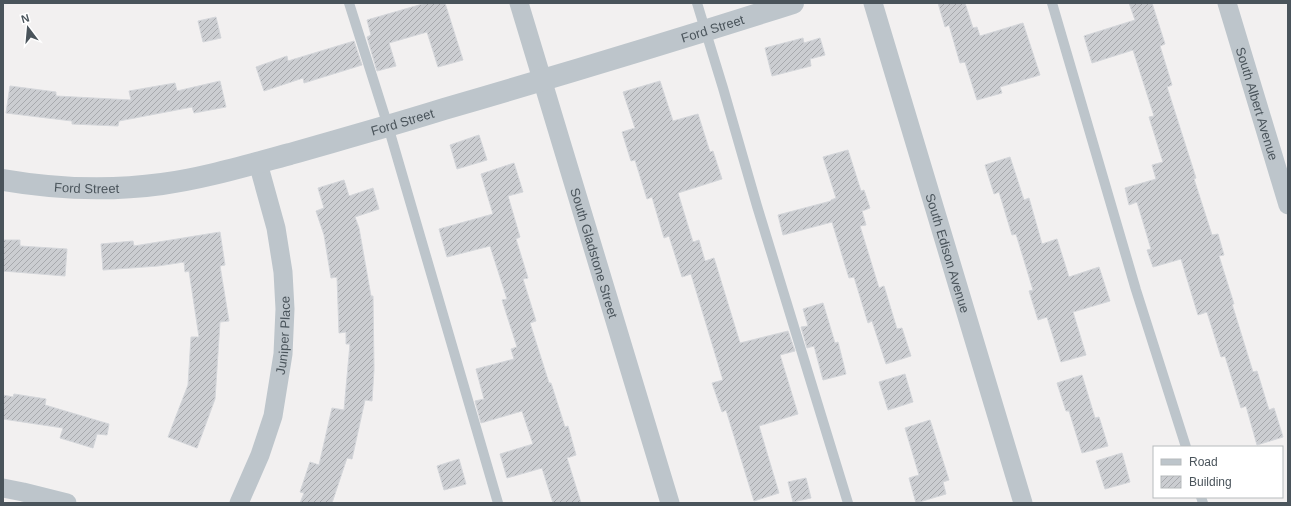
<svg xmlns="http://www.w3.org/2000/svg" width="1291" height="506" viewBox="0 0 1291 506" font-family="Arial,sans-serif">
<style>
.building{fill:url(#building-hatch);stroke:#d4d6da}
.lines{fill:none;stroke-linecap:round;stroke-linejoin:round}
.service{stroke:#bdc5cb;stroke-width:10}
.minor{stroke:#bdc5cb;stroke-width:19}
.tertiary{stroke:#bdc5cb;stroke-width:22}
.labels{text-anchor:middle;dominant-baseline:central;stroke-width:3.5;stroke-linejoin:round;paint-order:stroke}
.street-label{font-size:13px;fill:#4a545b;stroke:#fff}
</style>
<defs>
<pattern id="building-hatch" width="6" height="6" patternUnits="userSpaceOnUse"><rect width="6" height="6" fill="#cbcdd1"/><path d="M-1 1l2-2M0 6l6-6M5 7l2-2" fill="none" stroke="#a7a9ad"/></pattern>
</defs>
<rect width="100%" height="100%" fill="#f2f0f0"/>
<!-- building -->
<g class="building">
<path d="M426,3h19l18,57 -25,7 -11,-35 -38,11 7,23 -19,5 -10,-34 4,-2 -4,-15z"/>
<path d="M938,3h27l8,25 4,-1 3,9 43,-13 17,52 -40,12 2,6 -25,7 -12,-38 -5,1 -11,-38 -4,2z"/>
<path d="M1129,3h23l13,41 -5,2 12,39 -5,2 29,91 -2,1 18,56 6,-1 6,21 -5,1 15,48h-2l21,68 4,-1 12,39 5,-2 9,29 -26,8 -11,-39 -5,2 -16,-52 -4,1 -14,-45 -9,3 -17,-56 -28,8 -6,-17 4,-1 -14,-47 -8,3 -4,-17 31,-9 -4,-14 11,-3 -14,-45 5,-1 -21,-66 -41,13 -8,-27 51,-16z"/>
<path d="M216,17l5,21 -18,4 -5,-21z"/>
<path d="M803,38l1,5 16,-5 5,17 -15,4 1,7 -39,10 -7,-28z"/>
<path d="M354,41l8,24 -58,18 -1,-5 -39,13 -8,-24 31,-11 1,5z"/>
<path d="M220,81l6,26 -32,6 -2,-6 -73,14 -1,5 -46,-2v-3l-66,-8 4,-27 46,6v4l75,4 -2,-9 46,-8 2,8z"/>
<path d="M660,81l13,40 25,-7 12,38 3,-1 9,28 -44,14 15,49 6,-2 6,21 9,-3 26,85 48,-12 7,20 -15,4 18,59 -39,12 20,67 -25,8 -28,-91 -4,2 -10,-29 11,-3 -32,-106 -9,3 -13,-41 -5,2 -12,-41 -5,2 -12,-39 -4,1 -9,-29 13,-4 -12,-36z"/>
<path d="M479,135l8,25 -30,9 -7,-24z"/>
<path d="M848,150l13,41 3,-1 6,18 -8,3 4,14 -6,1 19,62 5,-2 13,43 5,-1 9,28 -25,8 -14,-43 -4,2 -14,-46 -5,1 -17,-56 -49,13 -5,-20 53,-14v-1l5,-2 -13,-41z"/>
<path d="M1010,157l14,43 5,-2 13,46 15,-5 12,38 30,-10 11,34 -37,11 13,43 -25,7 -14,-45 -9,3 -9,-29 4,-1 -17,-56 -4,1 -13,-43 -5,2 -9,-29z"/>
<path d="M514,163l9,29 -15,4 12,41 -4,2 12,39 -5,1 13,42 -6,2 19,60h2l14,44 3,-1 8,29 -9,3 14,45h-28l-11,-35 -35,10 -7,-24 33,-10 -11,-33 -41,12 -6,-22 9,-2 -8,-30 38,-10 -3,-10 6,-2 -15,-47 5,-1 -17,-53 -43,11 -8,-28 54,-15 -12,-40z"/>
<path d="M344,180l5,16 24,-8 6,21 -24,8 4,11 12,68h2l1,73 -2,32 -7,-1 -13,59 -5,-1 -15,45h-32l4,-10 -4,-1 10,-30 9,3 13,-57 12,2 6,-66h-4v-12l-7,1 -2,-56 -6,1 -7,-43 -8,-24 8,-3 -6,-20z"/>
<path d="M220,232l5,33 -5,1 9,55 -9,1 -5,77 -18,49 -29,-11 20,-52 3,-48h8l-10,-66 -4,1 -1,-10 -26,4 -55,4 -2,-26 32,-3 1,5z"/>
<path d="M3,240h17v6l47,3 -2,27 -62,-5z"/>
<path d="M823,303l12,40 3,-1 8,32 -23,6 -9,-34 -7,2 -6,-21 7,-1 -5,-17z"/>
<path d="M905,374l8,28 -25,8 -9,-28z"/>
<path d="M1082,375l13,43 4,-1 9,29 -26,7 -13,-42h-3l-9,-28z"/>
<path d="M14,394l32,5 -1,6 64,19 -2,11 -10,-1 -4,14 -33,-10 3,-10 -60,-9v-24l10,2z"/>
<path d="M930,420l19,60 -6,2 3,12 -30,9 -7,-25 10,-3 -14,-47z"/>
<path d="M1122,453l8,29 -25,7 -9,-28z"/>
<path d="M459,459l7,25 -22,6 -7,-24z"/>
<path d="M806,478l5,20 -18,4 -5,-20z"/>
</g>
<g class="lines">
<!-- service -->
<g class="service">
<path d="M349,3l39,123 110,377"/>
<path d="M697,3l26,85 34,118 91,297"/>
<path d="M1052,3l84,287 50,157"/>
<path d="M1201,497l2,6"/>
</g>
<!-- minor -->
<g class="minor">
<path id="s1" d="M519,3l151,500"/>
<path id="s2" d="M873,3l150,500"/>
<path id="s3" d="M1227,3l61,202"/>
<path d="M3,488l20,4 44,11"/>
<path id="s4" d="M239,503l21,-48 13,-39 10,-62 2,-45 -2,-37 -7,-44 -18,-65"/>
</g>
<!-- tertiary -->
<path class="tertiary" id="s5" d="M3,180c52,9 107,11 159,4 44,-6 86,-19 128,-30 52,-15 103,-29 154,-45 117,-34 233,-69 349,-106"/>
</g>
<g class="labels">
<!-- street labels -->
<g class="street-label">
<text stroke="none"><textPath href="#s5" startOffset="732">Ford Street</textPath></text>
<text stroke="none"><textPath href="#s3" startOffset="105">South Albert Avenue</textPath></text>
<text stroke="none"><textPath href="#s5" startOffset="408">Ford Street</textPath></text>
<text stroke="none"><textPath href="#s5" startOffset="84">Ford Street</textPath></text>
<text stroke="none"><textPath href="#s1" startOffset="261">South Gladstone Street</textPath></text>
<text stroke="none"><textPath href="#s2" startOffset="261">South Edison Avenue</textPath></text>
<text stroke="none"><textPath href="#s4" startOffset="175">Juniper Place</textPath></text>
</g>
</g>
<!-- border -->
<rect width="1291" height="506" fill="none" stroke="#4a545b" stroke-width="8"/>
<!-- legend -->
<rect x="1153" y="446" width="130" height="52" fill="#ffffff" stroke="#b7bbbd"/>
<rect x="1161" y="459" width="20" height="6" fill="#bdc5cb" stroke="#b7bbbd"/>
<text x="1189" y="466" font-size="12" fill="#4a545b">Road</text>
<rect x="1161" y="476" width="20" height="12" fill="url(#building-hatch)" stroke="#b7bbbd"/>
<text x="1189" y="486" font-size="12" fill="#4a545b">Building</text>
<!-- north arrow -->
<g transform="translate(28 28) rotate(344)" stroke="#ffffff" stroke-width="3" paint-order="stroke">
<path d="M0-3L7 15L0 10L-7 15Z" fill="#4a545b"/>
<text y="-6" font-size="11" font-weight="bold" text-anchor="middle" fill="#4a545b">N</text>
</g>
</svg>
